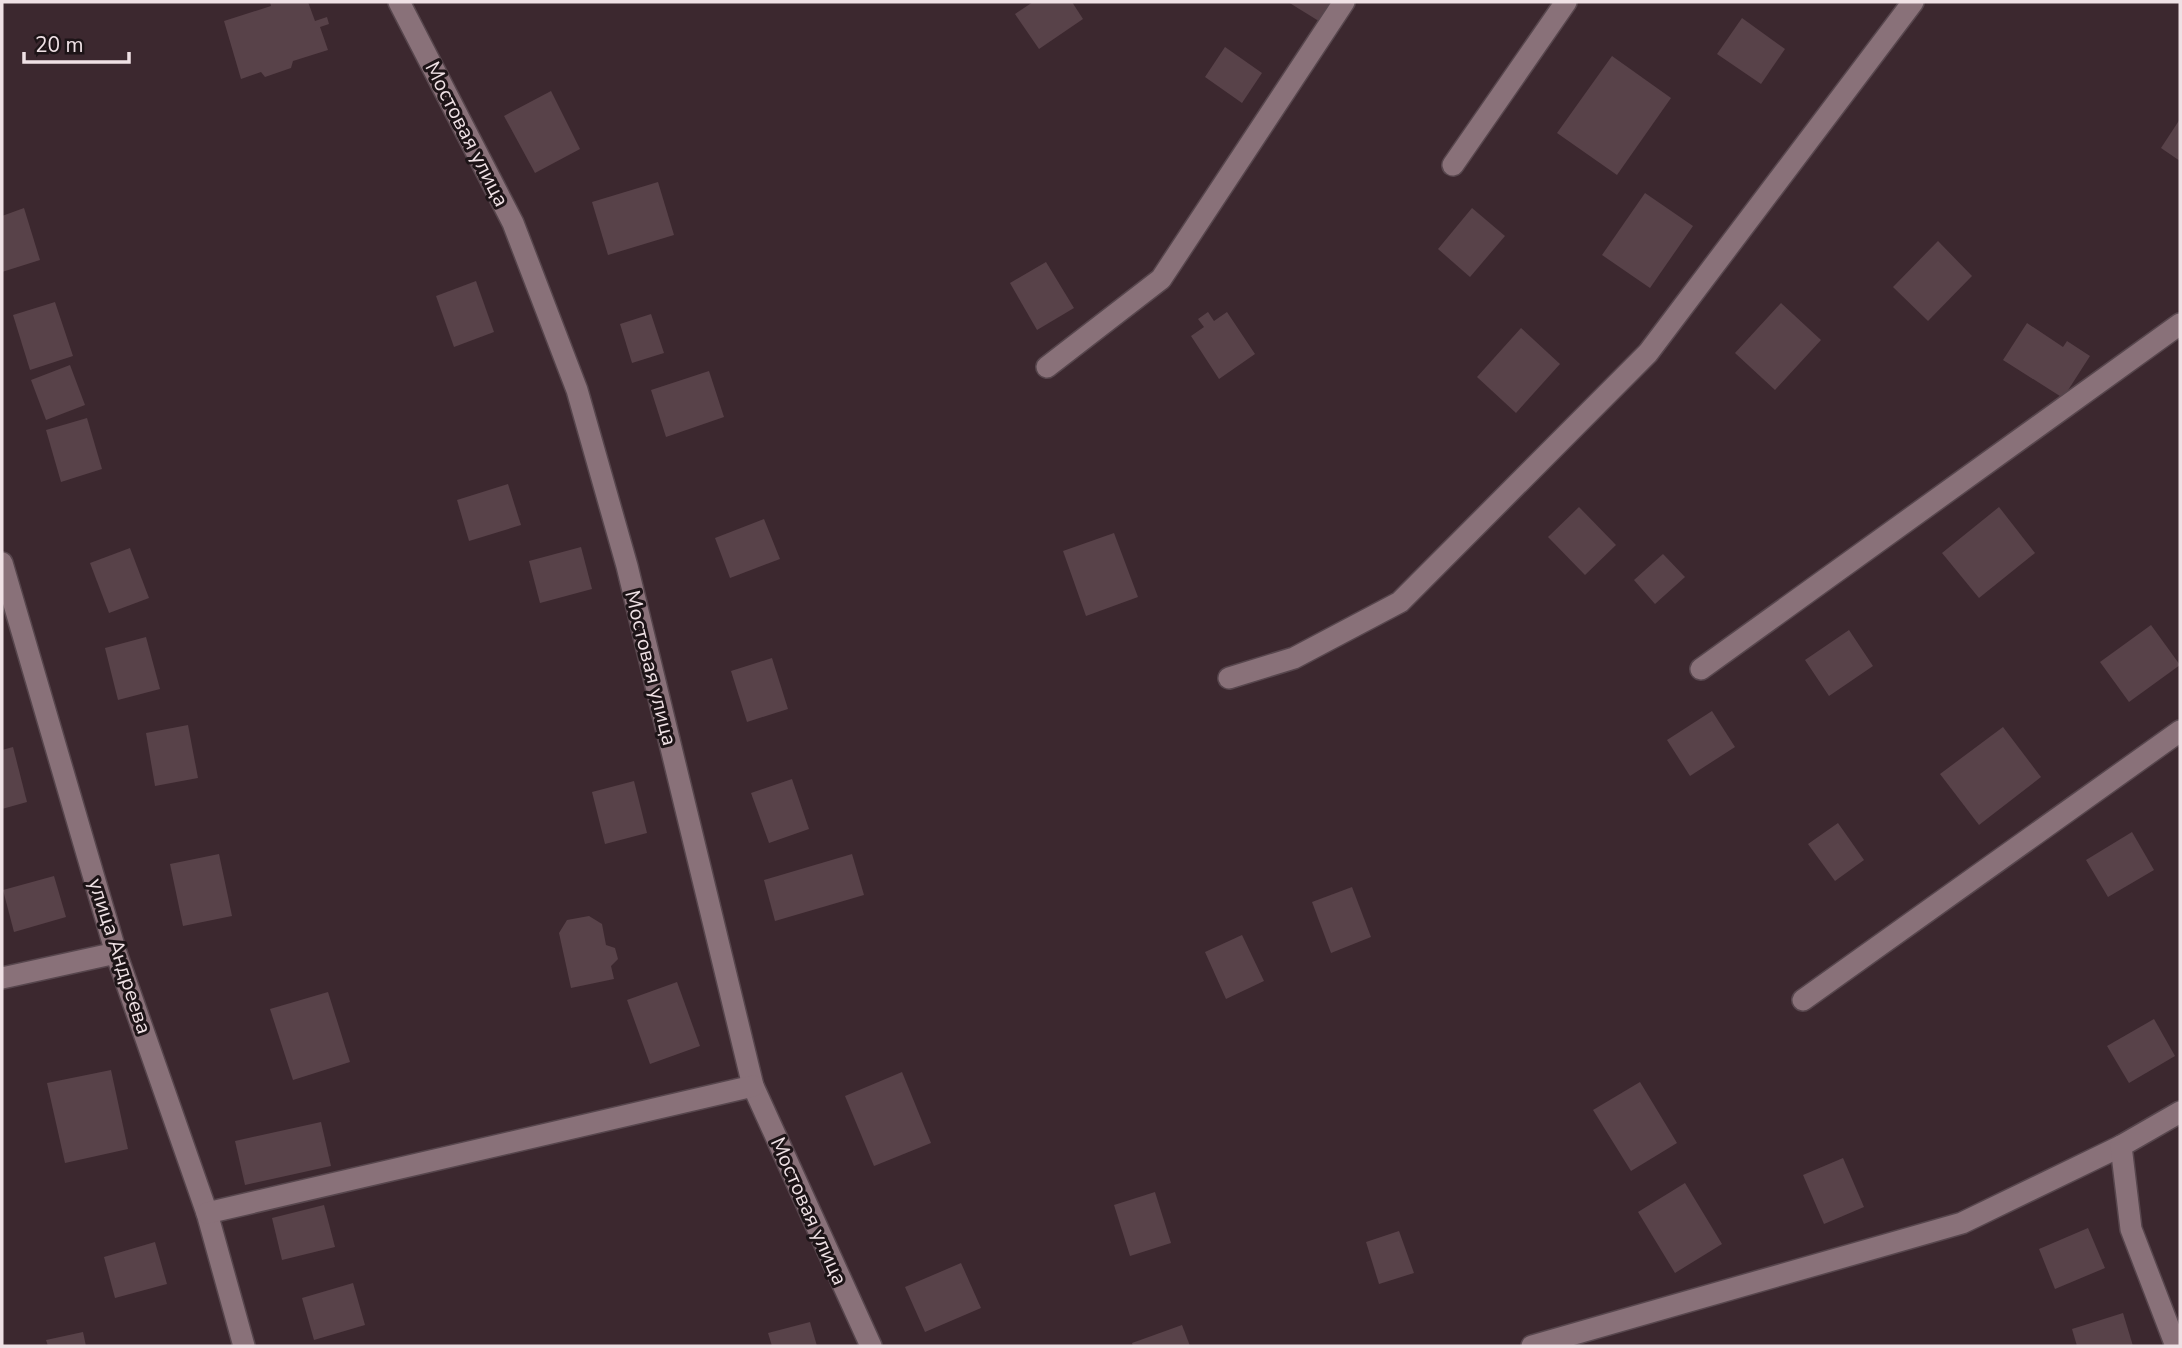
<svg xmlns="http://www.w3.org/2000/svg" width="2182" height="1348" viewBox="0 0 2182 1348" font-family="'Nunito Sans',sans-serif">
<style>
.building{fill:#584249}
.lines{fill:none;stroke-linecap:round;stroke-linejoin:round}
.minor-casing{stroke:#57464d;stroke-width:24}
.minor{stroke:#897179;stroke-width:21}
.labels{text-anchor:middle;dominant-baseline:central;stroke-width:6;stroke-linejoin:round;paint-order:stroke}
.street-label{font-size:21px;fill:#efe1e5;stroke:#1d1417}
</style>
<rect width="100%" height="100%" fill="#3c282f"/>
<!-- building -->
<g class="building">
<path d="M270,2h38l7,19 12,-4 2,7 -9,3 8,23 -35,11 -2,7 -26,9 -4,-5 -20,7 -17,-58 47,-15z"/>
<path d="M1033,2h39l11,17 -44,30 -24,-35z"/>
<path d="M1288,2h46l-12,21z"/>
<path d="M1742,18l43,31 -24,35 -44,-30z"/>
<path d="M1225,47l37,26 -20,30 -37,-26z"/>
<path d="M1612,56l59,42 -54,77 -60,-42z"/>
<path d="M551,91l29,58 -45,24 -31,-57z"/>
<path d="M2180,119v42l-19,-13z"/>
<path d="M658,182l16,53 -66,20 -16,-53z"/>
<path d="M1645,193l48,33 -43,62 -48,-33z"/>
<path d="M24,208l16,52 -38,12v-56z"/>
<path d="M1472,208l33,28 -35,41 -32,-28z"/>
<path d="M1938,241l34,35 -44,45 -35,-34z"/>
<path d="M1046,262l28,46 -37,22 -27,-47z"/>
<path d="M476,281l18,51 -40,15 -18,-51z"/>
<path d="M55,302l18,54 -43,14 -17,-55z"/>
<path d="M1781,303l40,37 -46,50 -40,-37z"/>
<path d="M1208,312l6,9 13,-9 28,42 -36,25 -28,-43 13,-9 -6,-8z"/>
<path d="M651,314l13,39 -32,10 -12,-39z"/>
<path d="M2027,323l36,24 4,-6 23,15 -27,42 -60,-38z"/>
<path d="M1521,328l39,36 -44,49 -39,-36z"/>
<path d="M70,365l15,40 -39,15 -15,-40z"/>
<path d="M709,371l15,46 -58,20 -15,-47z"/>
<path d="M87,418l15,51 -41,13 -15,-52z"/>
<path d="M508,484l13,41 -52,16 -12,-41z"/>
<path d="M1579,507l37,38 -31,30 -37,-38z"/>
<path d="M1999,507l36,46 -56,45 -37,-45z"/>
<path d="M764,519l16,40 -50,19 -15,-40z"/>
<path d="M1114,533l24,64 -52,19 -23,-65z"/>
<path d="M581,547l11,42 -52,14 -11,-42z"/>
<path d="M130,548l19,50 -40,15 -19,-50z"/>
<path d="M1663,554l22,23 -30,27 -21,-24z"/>
<path d="M2151,625l29,40 -51,37 -29,-40z"/>
<path d="M1849,630l24,36 -44,30 -24,-36z"/>
<path d="M146,637l14,52 -42,11 -13,-52z"/>
<path d="M772,658l16,51 -41,13 -16,-51z"/>
<path d="M1712,711l23,36 -45,29 -23,-36z"/>
<path d="M188,725l10,53 -43,8 -9,-53z"/>
<path d="M2003,727l38,50 -62,48 -39,-51z"/>
<path d="M13,747l14,55 -25,7v-59z"/>
<path d="M792,779l17,50 -40,14 -18,-50z"/>
<path d="M634,781l13,52 -42,11 -13,-52z"/>
<path d="M1838,823l26,37 -29,21 -27,-37z"/>
<path d="M2132,832l22,38 -46,27 -22,-37z"/>
<path d="M219,854l13,62 -49,10 -13,-62z"/>
<path d="M852,854l12,41 -89,26 -11,-41z"/>
<path d="M54,876l12,41 -52,15 -11,-42z"/>
<path d="M1352,887l19,50 -40,16 -19,-51z"/>
<path d="M589,916l13,8 4,21 9,3 3,11 -7,7 3,13 -43,9 -12,-55 8,-13z"/>
<path d="M1242,935l22,46 -38,18 -21,-47z"/>
<path d="M677,982l23,64 -50,18 -23,-64z"/>
<path d="M328,992l22,70 -57,18 -23,-71z"/>
<path d="M2154,1019l21,37 -46,27 -22,-37z"/>
<path d="M111,1070l17,79 -63,14 -18,-80z"/>
<path d="M902,1072l29,71 -57,23 -29,-70z"/>
<path d="M1640,1082l37,61 -46,28 -38,-61z"/>
<path d="M321,1122l10,44 -86,19 -10,-44z"/>
<path d="M1843,1158l21,49 -40,17 -21,-49z"/>
<path d="M1685,1183l37,61 -47,29 -37,-61z"/>
<path d="M1155,1192l16,51 -41,13 -16,-51z"/>
<path d="M324,1205l11,42 -53,13 -10,-42z"/>
<path d="M2088,1228l17,40 -50,21 -16,-40z"/>
<path d="M1399,1231l15,42 -35,11 -13,-42z"/>
<path d="M155,1242l12,42 -52,14 -11,-41z"/>
<path d="M961,1263l20,45 -56,24 -20,-45z"/>
<path d="M353,1283l12,42 -51,15 -12,-42z"/>
<path d="M2123,1313l10,33h-56l-5,-17z"/>
<path d="M810,1322l7,24h-45l-4,-13z"/>
<path d="M1182,1325l8,21h-57l-1,-3z"/>
<path d="M83,1332l3,14h-38l-2,-6z"/>
</g>
<g class="lines">
<!-- minor casing -->
<g class="minor-casing">
<g id="minor">
<path d="M399,2l114,221 64,167 50,176 126,520 118,260"/>
<path d="M1453,165l113,-163"/>
<path d="M1047,367l114,-88 183,-277"/>
<path d="M2,563l114,390 91,260 37,133"/>
<path d="M1701,669l479,-345"/>
<path d="M1229,678l65,-20 106,-56 248,-249 265,-351"/>
<path d="M2,978l114,-25"/>
<path d="M1803,1000l377,-269"/>
<path d="M207,1213l546,-127"/>
<path d="M1532,1346l430,-123 159,-77"/>
<path d="M2176,1346l-45,-117 -10,-83 59,-34"/>
</g>
</g>
<!-- minor -->
<use href="#minor" class="minor"/>
</g>
<g class="labels">
<!-- street labels -->
<g class="street-label">
<text transform="translate(467 134) rotate(63)">Мостовая улица</text>
<text transform="translate(651 668) rotate(76)">Мостовая улица</text>
<text transform="translate(120 956) rotate(72)">улица Андреева</text>
<text transform="translate(809 1211) rotate(66)">Мостовая улица</text>
</g>
</g>
<!-- border -->
<rect width="2182" height="1348" fill="none" stroke="#efe1e5" stroke-width="7"/>
<!-- scale -->
<path d="M24 52v10h105v-10" fill="none" stroke="#efe1e5" stroke-width="3.5"/>
<text x="35" y="52" font-size="21" fill="#efe1e5" stroke="#1d1417" stroke-width="5" paint-order="stroke">20 m</text>
</svg>
